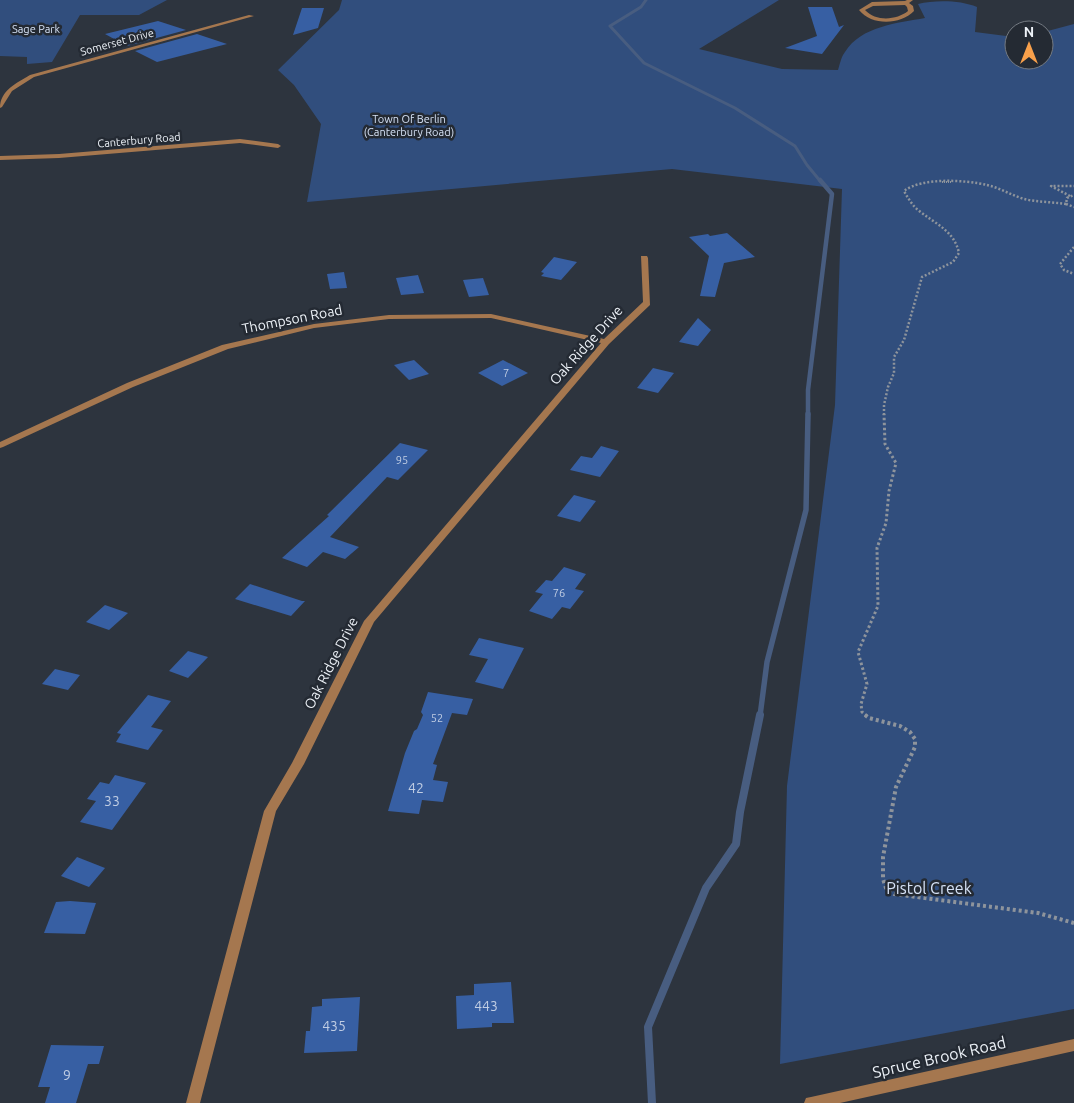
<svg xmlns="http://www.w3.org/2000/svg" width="1074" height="1103" viewBox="0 0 1074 1103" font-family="Ubuntu,sans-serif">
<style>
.green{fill:#314e7d}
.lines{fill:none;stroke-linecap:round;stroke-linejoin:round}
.stream-far3{stroke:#485d80;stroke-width:3}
.stream-far2{stroke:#485d80;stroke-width:4.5}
.stream-far1{stroke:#485d80;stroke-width:5.5}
.stream{stroke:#485d80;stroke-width:8}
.building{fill:#375fa3}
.path-far3{stroke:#8e949c;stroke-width:2;stroke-dasharray:1 1;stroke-linecap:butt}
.path-far2{stroke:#8e949c;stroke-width:2.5;stroke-dasharray:2 2;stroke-linecap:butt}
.path-far1{stroke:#8e949c;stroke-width:3;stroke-dasharray:2.5 2.5;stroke-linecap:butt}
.path{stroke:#8e949c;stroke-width:4;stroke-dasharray:3 3;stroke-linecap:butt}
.street{fill:#a5774f;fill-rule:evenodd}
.labels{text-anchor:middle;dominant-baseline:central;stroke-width:5;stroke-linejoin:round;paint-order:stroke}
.far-park-label{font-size:11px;fill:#d5e1f5;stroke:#242a33}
.far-street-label{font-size:11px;fill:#edf2f8;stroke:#242a33}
.number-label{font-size:11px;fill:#c0cde3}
.street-label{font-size:14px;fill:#edf2f8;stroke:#242a33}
.near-number-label{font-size:14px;fill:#c0cde3}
.near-park-label{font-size:16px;fill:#d5e1f5;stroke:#242a33}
.near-street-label{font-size:16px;fill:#edf2f8;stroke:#242a33}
</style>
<rect width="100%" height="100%" fill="#2d343e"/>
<!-- green -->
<g class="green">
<path d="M0,0h167l-28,15h-59l-28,47 -25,2v-7l-27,-1z"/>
<path d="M342,0h437l-80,49 83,20 56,1c2,-6 3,-13 7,-18 16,-26 53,-29 80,-34l-7,-14c17,-4 42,-4 59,3l-2,25 39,5v23h30v-28l30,-8v985l-294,55 7,-278 48,-381 7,-216 -170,-20 -365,33 14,-78 -27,-39 -16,-15 61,-60z"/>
</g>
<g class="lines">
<!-- stream-far3 -->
<path class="stream-far3" d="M646,0l-5,7 -31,19 34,37 91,45 60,38 12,19 14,17"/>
<!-- stream-far2 -->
<path class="stream-far2" d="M808,415v-25l24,-196 -12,-14"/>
<!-- stream-far1 -->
<path class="stream-far1" d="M760,716l7,-54 39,-152 2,-96"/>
<!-- stream -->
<path class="stream" d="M652,1103l-4,-76 58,-139 30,-44 4,-32 20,-97"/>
</g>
<!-- building -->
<g class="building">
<path d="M808,7h24l7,20 5,-2 -22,29 -37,-6 32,-12z"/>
<path d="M302,8h22l-6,20 -25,7z"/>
<path d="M158,21l28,9 -59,16 -22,-12z"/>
<path d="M197,34l30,10 -70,18 -22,-11z"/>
<path d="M727,233l28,24 -31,6 -9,34 -15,-1 9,-40 -20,-19 19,-3 2,2z"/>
<path d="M554,257l23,5 -16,18 -20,-4 3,-3 -3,-1z"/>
<path d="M344,272l3,16 -17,1 -3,-15z"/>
<path d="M418,275l6,18 -23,2 -5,-17z"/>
<path d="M483,278l6,17 -20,2 -6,-17z"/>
<path d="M698,318l13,12 -13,16 -19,-4z"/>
<path d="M414,360l15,14 -20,6 -15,-15z"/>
<path d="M503,360l25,13 -26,13 -24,-13z"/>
<path d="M653,368l21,5 -16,20 -21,-5z"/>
<path d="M400,443l28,7 -30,30 -11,-3 -57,60 29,10 -14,12 -22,-7 -16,15 -25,-9 47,-42 -2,-1z"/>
<path d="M601,446l18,5 -19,26 -30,-7 11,-14 11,2z"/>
<path d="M574,495l22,6 -16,21 -23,-6z"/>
<path d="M564,567l22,7 -11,15 9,2 -14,18 -8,-2 -10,12 -23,-8 14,-17 -8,-2 11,-12 6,1z"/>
<path d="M250,584l52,17h3l-14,15 -56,-17z"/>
<path d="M105,605l23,8 -19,17 -23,-8z"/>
<path d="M479,638l45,10 -21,41 -28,-7 13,-23 -19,-4z"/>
<path d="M188,651l20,6 -20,21 -19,-7z"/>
<path d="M55,669l25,6 -12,15 -26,-6z"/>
<path d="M428,692l45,7 -6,16 -15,-2 -19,51 4,1 -4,15 15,2 -5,20 -21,-2 -3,14 -31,-3 17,-58 9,-22 3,-2 6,-14 -2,-3z"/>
<path d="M148,695l23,6 -20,26 12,3 -15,20 -32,-8 5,-8 -4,-1z"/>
<path d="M115,775l31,8 -34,47 -32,-8 16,-21 -9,-2 13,-17 9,2z"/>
<path d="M77,857l28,11 -16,19 -28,-11z"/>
<path d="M70,901l26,2 -11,31 -41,-1 12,-31z"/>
<path d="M511,982l3,41h-22v4l-35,2 -1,-33 18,-1v-11z"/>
<path d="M360,997l-3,54 -53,2 2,-22h4l2,-24 10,-1v-7z"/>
<path d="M51,1045l53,1 -5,18h-11l-12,39h-31l5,-16h-12z"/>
</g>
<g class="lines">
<!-- path-far3 -->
<path class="path-far3" d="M942,182h9"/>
<!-- path-far2 -->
<g class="path-far2">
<path d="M1070,196l-19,-10h23"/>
<path d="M1066,204l8,3"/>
<path d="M1074,247l-14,17 4,6 10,4"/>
<path d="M884,415v-10l4,-18 6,-14v-16l10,-17 18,-63 31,-15 6,-9c-5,-23 -24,-29 -41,-43 -6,-5 -10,-12 -14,-19 18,-14 62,-11 83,-6 13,3 24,10 37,14 13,3 28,3 42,5l1,-6 7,-3"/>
</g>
<!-- path-far1 -->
<path class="path-far1" d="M867,716l-5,-4 -1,-8 6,-20 -9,-32 20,-46 -1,-58 9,-25 3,-32 7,-28 -11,-19 -1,-30"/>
<!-- path -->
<path class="path" d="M865,715l4,3 31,8 10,6 5,7v8l-19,40 -13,70v22l3,9 8,6 144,19 36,10"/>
<!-- street -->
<g class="street">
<path d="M907,0h6l-4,3 4,3 1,5c-14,14 -42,15 -55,-1l13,-8 33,-1zM905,5l2,2 1,4c-11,9 -32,11 -43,-1l8,-4z"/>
<path d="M249,15l5,1 -220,61 -22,14 -10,16 -2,1c0,-18 17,-25 30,-33z"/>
<path d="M240,139l38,5 3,2 -3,2 -38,-5 -181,15 -59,2v-4l59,-2z"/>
<path d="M641,256h6l1,2 2,47 -41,39 -235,278 -70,142 -28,47 -76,292h-14l78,-292 28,-48 72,-142 237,-278 -110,-25 -102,1 -75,9 -86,21 -95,38 -130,60 -3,1v-6l127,-59 95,-38 92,-21 75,-9 102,-1 113,25 39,-37z"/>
<path d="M1074,1039v12l-234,52h-36l2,-5 5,-1z"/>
</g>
</g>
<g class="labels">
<!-- far-park labels -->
<g class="far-park-label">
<text x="36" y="29">Sage Park</text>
<text x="409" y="119">Town Of Berlin<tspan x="409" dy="13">(Canterbury Road)</tspan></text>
</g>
<!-- far-street labels -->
<g class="far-street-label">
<text transform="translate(117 42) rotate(-15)">Somerset Drive</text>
<text transform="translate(139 140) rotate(-5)">Canterbury Road</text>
</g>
<!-- number labels -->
<g class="number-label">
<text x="506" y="373">7</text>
<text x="402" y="460">95</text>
<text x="559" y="593">76</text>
<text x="437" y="718">52</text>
</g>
<!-- street labels -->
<g class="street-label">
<text transform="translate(292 319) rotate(-11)">Thompson Road</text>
<text transform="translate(586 345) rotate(-48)">Oak Ridge Drive</text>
<text transform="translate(331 663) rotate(-63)">Oak Ridge Drive</text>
</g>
<!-- near-number labels -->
<g class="near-number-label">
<text x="416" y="788">42</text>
<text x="112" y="801">33</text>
<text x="486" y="1006">443</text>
<text x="334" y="1026">435</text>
<text x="67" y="1075">9</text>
</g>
<!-- near-park labels -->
<g class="near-park-label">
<text x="929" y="888">Pistol Creek</text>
</g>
<!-- near-street labels -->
<g class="near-street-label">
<text transform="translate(939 1057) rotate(-13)">Spruce Brook Road</text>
</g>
</g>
<!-- north arrow -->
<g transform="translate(1029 45)"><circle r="24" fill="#242a33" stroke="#747a82"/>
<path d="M0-4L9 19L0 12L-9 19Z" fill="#f8a04b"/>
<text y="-8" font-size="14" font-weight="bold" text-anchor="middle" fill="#edf2f8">N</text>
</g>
</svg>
